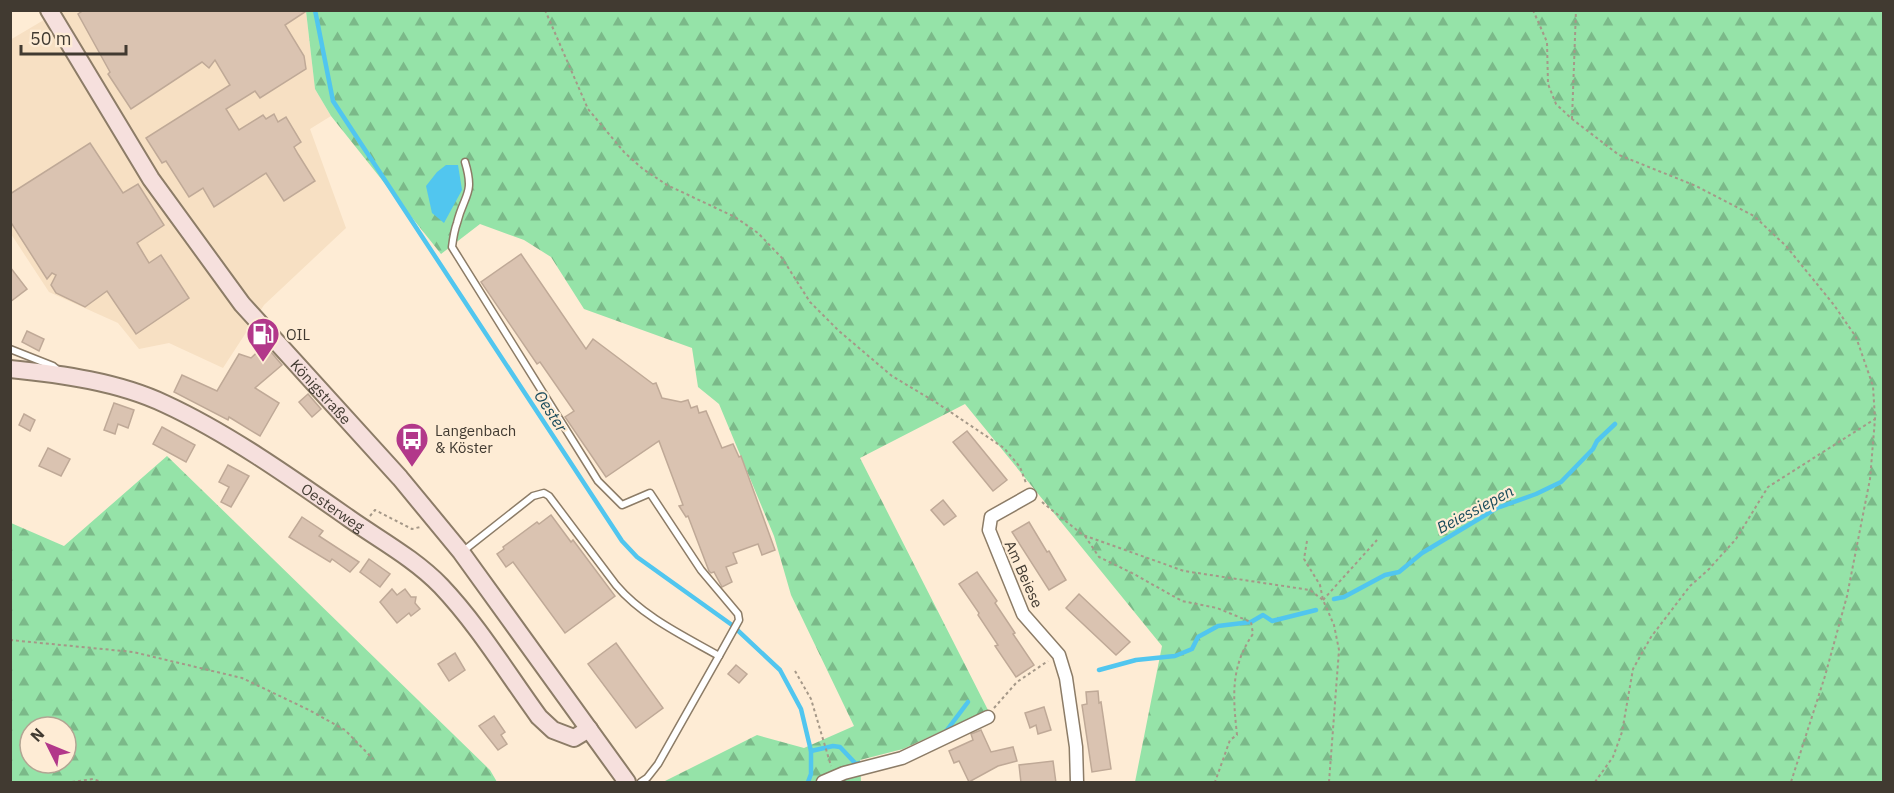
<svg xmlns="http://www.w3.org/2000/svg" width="1894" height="793" viewBox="0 0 1894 793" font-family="'IBM Plex Sans',sans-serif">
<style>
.built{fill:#f7e0c3}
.forest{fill:url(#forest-firs);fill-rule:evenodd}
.water{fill:#51c6ef}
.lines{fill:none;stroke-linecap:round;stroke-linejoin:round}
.stream{stroke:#51c6ef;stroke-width:4.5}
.building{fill:#dac3b1;stroke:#bfa997;stroke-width:1.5}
.lane-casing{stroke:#8c7c67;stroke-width:9}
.street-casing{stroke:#8c7c67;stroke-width:15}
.secondary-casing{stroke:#8c7c67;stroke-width:20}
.path{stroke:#a59888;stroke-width:2;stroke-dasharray:3 3;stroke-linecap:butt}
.lane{stroke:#fff;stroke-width:6}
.street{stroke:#fff;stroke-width:12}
.secondary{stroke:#f6e0dd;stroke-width:16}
.labels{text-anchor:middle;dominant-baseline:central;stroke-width:4.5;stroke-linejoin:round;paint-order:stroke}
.poi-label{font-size:15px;fill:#413a31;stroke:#feecd5;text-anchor:start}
.street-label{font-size:15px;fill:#413a31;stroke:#feecd5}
.water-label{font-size:16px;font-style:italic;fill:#194b5c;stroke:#feecd5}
</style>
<defs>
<pattern id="forest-firs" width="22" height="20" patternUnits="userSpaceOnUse" patternTransform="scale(1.5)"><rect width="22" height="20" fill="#95e3a8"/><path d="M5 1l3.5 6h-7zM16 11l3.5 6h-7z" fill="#7bb989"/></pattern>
</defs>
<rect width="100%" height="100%" fill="#feecd5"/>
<!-- built -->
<path class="built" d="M59,11h247l9,78 16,27 -21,13 36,99 -82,77 -41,63 -54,-25 -30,6 -21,-26 -69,-31 -38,-58 -1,-194z"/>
<!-- forest -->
<g class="forest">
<path d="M306,11h1577v771h-748l27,-136 -197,-242 -105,54 128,252 -85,39 -43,11 1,22h-198l94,-47 47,13 50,-22 -63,-131 -17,-59 -55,-132 -21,-17 -6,-39 -108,-39 -33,-52 -27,-17 -44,-16 -39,30 -110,-138 -16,-27z"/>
<path d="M167,456l323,314 7,12h-486v-259l53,23zM30,727h36v36h-36z"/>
</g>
<!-- water -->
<path class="water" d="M446,165h12l4,25 -18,33 -12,-10 -6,-27 11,-14z"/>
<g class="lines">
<!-- stream -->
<g class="stream">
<path d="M315,10l18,91 289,440 15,16 95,68 48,45 21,39 10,42v23l-3,8"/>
<path d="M1334,599l10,-2 41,-22 14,-3 23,-19 75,-45 39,-14 25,-12 32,-33 4,-8 18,-17"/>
<path d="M1099,670l37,-10 39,-4 17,-7 6,-12 20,-11 33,-4 12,-7 9,6 44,-11"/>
<path d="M944,734l24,-32"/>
<path d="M811,751l22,-5 7,1 16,17 4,-1"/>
</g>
</g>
<!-- building -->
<g class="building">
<path d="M84,10h224l-23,15 19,31 2,13 -46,29 -5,-7 -29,18 13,21 24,-15 3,4 8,-5 4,8 8,-5 15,25 -7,5 4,7 17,27 -31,20 -18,-28 -52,34 -11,-19 -14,9 -23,-36 -4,2 -16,-25 84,-53 -15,-25 -6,8 -7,-6 -71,47 -23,-35 2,-2 -32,-58z"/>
<path d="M90,143l33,50 15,-9 26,41 -27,18 12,20 12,-8 28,43 -53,36 -29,-43 -22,16 -29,-14 -5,-8 5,-10 -4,-2 -5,6 -37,-58v-27z"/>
<path d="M521,254l65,95 7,-10 60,45 3,-1 6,15 19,4 7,-2 3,8 6,-2 2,7 7,-2 16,37 11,-4 6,13 2,-1 34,94 -13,5 -4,-11 -25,9 4,10 -11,4 6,15 -10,5 -8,-15 -3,1 -2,-2 -21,-55 -2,1 -7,-11 4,-1 -24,-64 -53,36 -41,-60 9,-6 -34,-49 -3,2 -56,-82z"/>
<path d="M10,267l17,22 -17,13z"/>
<path d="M27,331l17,8 -5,12 -17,-9z"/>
<path d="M265,345l17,20 -27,23 24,15 -19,33 -31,-19 -1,3 -54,-28 8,-17 35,16 22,-37 12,4z"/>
<path d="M308,394l13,15 -9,8 -13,-15z"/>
<path d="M114,403l20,7 -6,18 -10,-4 -3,10 -11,-4z"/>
<path d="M24,414l11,6 -5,11 -11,-6z"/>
<path d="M162,427l33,18 -9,17 -33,-18z"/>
<path d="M967,431l40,49 -14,11 -40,-49z"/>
<path d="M48,448l22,11 -9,17 -22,-10z"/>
<path d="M228,465l21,11 -18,31 -10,-5 8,-15 -10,-5z"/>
<path d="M943,500l13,16 -12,9 -13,-15z"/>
<path d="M551,515l20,27 2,-2 42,56 -50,37 -52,-71 -7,5 -9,-13 7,-5 -1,-2 34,-25 2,2z"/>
<path d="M302,517l21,14 -4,5 40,26 -9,10 -18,-13 -2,3 -41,-25z"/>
<path d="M1029,522l18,30 2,-1 17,29 -17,10 -37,-58z"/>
<path d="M369,559l21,15 -10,13 -20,-15z"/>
<path d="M977,572l20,29 -2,2 20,30 -2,1 21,31 -18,12 -21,-31 3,-1 -20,-30 1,-2 -20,-29z"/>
<path d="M392,589l5,6 8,-6 6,8h5l-1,6 5,6 -9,7 -2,-3 -12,10 -17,-21z"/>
<path d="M1079,594l51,48 -14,13 -50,-47z"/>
<path d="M616,643l47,65 -27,20 -48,-64z"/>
<path d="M455,653l10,17 -16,11 -11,-17z"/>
<path d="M736,665l11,9 -8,9 -11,-9z"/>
<path d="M1098,691l1,12 2,-1 10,67 -19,3 -10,-67 5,-1 -1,-12z"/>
<path d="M1044,707l7,23 -13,4 -2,-9 -6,3 -5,-15z"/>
<path d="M494,716l11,16 -4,3 6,9 -9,6 -19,-24z"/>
<path d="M981,730l10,22 22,-5 4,14 -19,5 -29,16 -10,-21 -5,2 -5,-12 24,-11 -2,-6z"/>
<path d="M1053,761l3,22h-35l-2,-18z"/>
</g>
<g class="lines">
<!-- lane casing -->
<g class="lane-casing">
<g id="lane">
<path d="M10,349l43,17 6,5"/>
<path d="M462,552l71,-56 11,-3 5,3 67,89c27,32 68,51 103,71l20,-36 -1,-6 -37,-44 -51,-77 -28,12 -24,-24 -146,-234c1,-8 2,-16 5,-24 7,-29 18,-28 8,-61"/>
<path d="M641,782l6,-4 11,-14 61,-108"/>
</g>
</g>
<!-- street casing -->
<g class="street-casing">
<g id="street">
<path d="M1030,495l-39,22 -2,13 34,84 36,41 7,23 10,69 1,35"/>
<path d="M823,782l21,-9 58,-15 86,-41"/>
</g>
</g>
<!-- secondary casing -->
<g class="secondary-casing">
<g id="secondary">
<path id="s1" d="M49,10l102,169 91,125 158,174 61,74 166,230"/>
<path id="s2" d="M10,369c51,5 109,13 155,35 63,29 128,75 185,115 30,21 65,40 91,67 37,39 66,87 98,131l14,13 21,8 15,-9"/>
</g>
</g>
<!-- path -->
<g class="path">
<path d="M545,10l43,99 36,43 19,17 24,16 68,32 23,16 24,25 28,44 29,29 53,45 45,27 67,45 16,19 6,16"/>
<path d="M1533,10l14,32 1,42 8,20 16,15 47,36 77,31 58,30 32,30 48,59 22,32 17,49 2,33 -5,60 -23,117 -22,80 -34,106"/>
<path d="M1572,119l4,-109"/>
<path d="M1042,502l41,33 101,36 126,19 13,10 11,25 5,25 -10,132"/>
<path d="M370,516l5,-6 37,19 8,-2"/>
<path d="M1085,536l14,21 33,16 50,28 35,7 34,14 2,12c-23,33 -20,63 -16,101l-7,5 -15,42"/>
<path d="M1307,541l-3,18 16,26 3,15"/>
<path d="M1323,600l54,-60"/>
<path d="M10,640l123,12 109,26 67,32 36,20 28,29"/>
<path d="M795,671l16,28 20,67"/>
<path d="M994,708l23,-26 31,-21"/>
<path d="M72,782l21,-3 9,3"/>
<path d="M1595,782l18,-25 9,-25 11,-63 18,-32 39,-51 19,-17 27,-30 32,-52 107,-68"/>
</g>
<!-- lane -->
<use href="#lane" class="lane"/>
<!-- street -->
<use href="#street" class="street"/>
<!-- secondary -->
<use href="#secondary" class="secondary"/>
</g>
<!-- icons -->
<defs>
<g id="fuel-pin" transform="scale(1.725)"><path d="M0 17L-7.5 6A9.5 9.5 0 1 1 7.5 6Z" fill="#b2388a" stroke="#feecd5"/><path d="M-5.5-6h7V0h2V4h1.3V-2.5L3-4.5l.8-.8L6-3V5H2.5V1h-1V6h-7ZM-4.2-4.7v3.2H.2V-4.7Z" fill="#fff"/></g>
<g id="bus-pin" transform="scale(1.725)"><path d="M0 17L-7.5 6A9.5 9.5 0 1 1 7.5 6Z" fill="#b2388a" stroke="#feecd5"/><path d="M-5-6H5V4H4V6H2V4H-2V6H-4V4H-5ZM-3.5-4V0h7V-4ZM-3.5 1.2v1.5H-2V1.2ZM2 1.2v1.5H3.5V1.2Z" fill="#fff"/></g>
</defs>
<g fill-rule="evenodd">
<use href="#fuel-pin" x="263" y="334"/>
<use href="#bus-pin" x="412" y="439"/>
</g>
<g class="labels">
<!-- poi labels -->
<g class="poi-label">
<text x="286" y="334">OIL</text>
<text x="435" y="430">Langenbach<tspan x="435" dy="17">&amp; Köster</tspan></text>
</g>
<!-- street labels -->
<g class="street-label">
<text stroke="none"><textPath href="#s1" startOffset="470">Königstraße</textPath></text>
<text stroke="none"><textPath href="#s2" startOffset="357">Oesterweg</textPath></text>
<text transform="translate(1024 574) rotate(66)">Am Beiese</text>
</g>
<!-- water labels -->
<g class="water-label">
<text transform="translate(551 411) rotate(57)">Oester</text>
<text transform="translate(1475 509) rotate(-28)">Beiessiepen</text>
</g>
</g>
<!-- border -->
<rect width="1894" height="793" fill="none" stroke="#413a31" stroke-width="24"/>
<!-- north arrow -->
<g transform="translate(48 745) rotate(313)"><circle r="28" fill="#feecd5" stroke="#b2a593" stroke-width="1.5"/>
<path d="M0-4.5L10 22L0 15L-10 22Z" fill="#b2388a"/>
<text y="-9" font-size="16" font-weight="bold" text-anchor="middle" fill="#413a31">N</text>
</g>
<!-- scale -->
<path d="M21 45v9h105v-9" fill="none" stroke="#413a31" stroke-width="3"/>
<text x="30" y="45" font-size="18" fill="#413a31" stroke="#feecd5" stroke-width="4.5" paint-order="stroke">50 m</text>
</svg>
